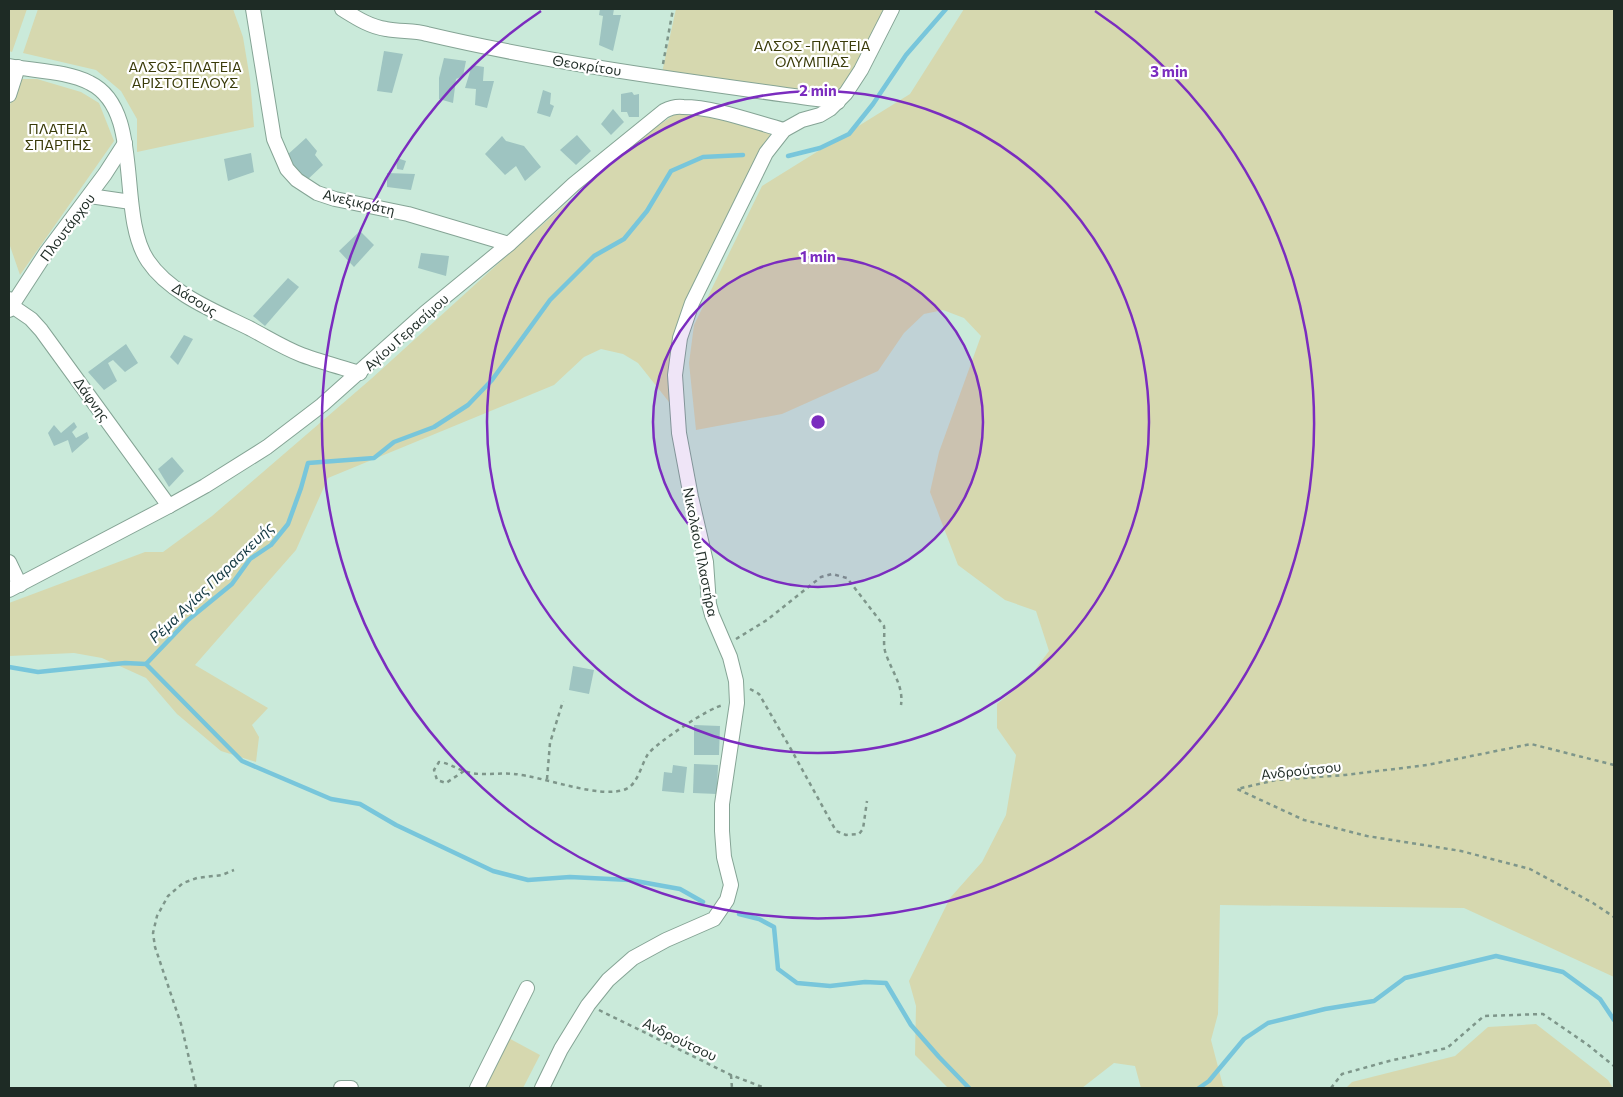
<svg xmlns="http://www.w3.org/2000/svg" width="1623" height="1097" viewBox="0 0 1623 1097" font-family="Commissioner,sans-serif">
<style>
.green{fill:#d6d8af}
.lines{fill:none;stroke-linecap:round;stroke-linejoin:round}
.stream{stroke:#78c6db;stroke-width:4.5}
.building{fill:#9ec4c1}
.minor-casing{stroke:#85a495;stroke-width:16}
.path{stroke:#7e968a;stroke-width:2.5;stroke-dasharray:4 4;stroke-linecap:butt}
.minor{stroke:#fff;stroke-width:14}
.ring{fill:none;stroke:#7b2cbf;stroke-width:2.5}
.labels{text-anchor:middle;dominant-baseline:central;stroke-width:4.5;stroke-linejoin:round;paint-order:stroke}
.park-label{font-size:14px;fill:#3a3b09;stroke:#fff}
.street-label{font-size:14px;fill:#1e2b25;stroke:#fff}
.water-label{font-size:15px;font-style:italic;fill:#143943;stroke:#fff}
.centre{fill:#7b2cbf;stroke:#fff;stroke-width:2.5}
.ring-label{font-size:15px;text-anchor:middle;font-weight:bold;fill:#7b2cbf;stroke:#fff;stroke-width:4.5;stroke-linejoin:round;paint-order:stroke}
</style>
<rect width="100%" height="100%" fill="#caeada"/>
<!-- green -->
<g class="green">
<path d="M9,9h18l-15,43 -3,-1z"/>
<path d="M38,9h195l10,28 7,42 4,48 -117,25v-33l-16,-28 -25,-21 -73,-17z"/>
<path d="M676,9h213l-51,93 -177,-25z"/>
<path d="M964,9h650v968l-150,-69 -244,-3 -2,109 -7,26 12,46 6,2h-88l-6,-22 -21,-3 -32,25h-134l-33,-33 1,-49 -7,-25 41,-83 32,-36 24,-47 10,-60 -19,-27v-24l32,-26 20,-27 -13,-40 -31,-11 -47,-35 -28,-73 9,-40 42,-116 -17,-18 -21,-8 -19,4 -20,19 -26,38 -96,43 -86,16 -7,-67 5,-38 68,-139 148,-92z"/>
<path d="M18,79h19l44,13 18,11 15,38 -94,134 -11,-32v-135z"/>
<path d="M678,112l39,4 54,17 -22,41 -79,186 -1,42 -31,-39 -15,-9 -22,-5 -17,8 -30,28 -226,93 -32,72 -101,115 73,43 -16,17 7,12 -3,25 -35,-11 -44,-37 -31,-36 -44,-20 -28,-5 -65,3v-53l136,-51h18l49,-36 159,-137 140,-127 134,-117z"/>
<path d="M1536,1024l72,56 5,8h-267l6,-6 103,-26 33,-29z"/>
<path d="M505,1036l35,19 -17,33h-43z"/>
</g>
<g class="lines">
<!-- stream -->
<g class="stream">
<path d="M788,156l32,-8 29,-14 24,-30 33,-49 40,-46"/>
<path d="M146,664l96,97 89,38 29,5 36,21 97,46 35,9 42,-3 60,3 50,9 23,13"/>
<path d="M9,667l29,5 87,-9 21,1 42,-44 44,-36 18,-25 21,-14 17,-21 13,-36 7,-25 66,-5 20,-16 40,-15 34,-22 24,-25 58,-80 44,-44 30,-17 23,-28 24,-40 32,-14 40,-2"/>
<path d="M739,914l20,5 15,8 4,42 19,14 33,3 35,-4 21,1 25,42 28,32 30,31"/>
<path d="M1199,1088l10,-7 35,-42 24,-16 57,-14 49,-8 31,-23 91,-22 67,16 37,27 14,21"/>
</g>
</g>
<!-- building -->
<g class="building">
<path d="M600,9h14l-1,6h8l-8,36 -14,-6 4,-29 -4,-1z"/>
<path d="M384,51l19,3 -11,39 -15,-2z"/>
<path d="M444,58l22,3 -3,15 -7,3 -3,24 -14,-4v-21z"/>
<path d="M472,65l12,2 -1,14h11l-7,27 -12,-3 1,-16 -11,-1z"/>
<path d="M543,90l8,3 -1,11 4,2 -4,11 -13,-4z"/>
<path d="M632,92l2,3 5,-1v23h-10l-2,-5h-6v-18z"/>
<path d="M613,109l11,13 -13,13 -10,-11z"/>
<path d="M577,135l14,16 -15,14 -16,-15z"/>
<path d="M502,136l4,5 18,5 17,21 -16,14 -9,-15 -11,9 -20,-21z"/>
<path d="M306,138l11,13 -2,4 8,10 -17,16 -21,-24z"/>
<path d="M251,153l3,19 -26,9 -4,-22z"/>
<path d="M396,159h4l6,2 -3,9 -6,-1z"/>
<path d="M387,173l28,1 -4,16 -24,-3z"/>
<path d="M360,231l14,14 -20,22 -15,-16z"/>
<path d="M421,253l28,3 -3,20 -28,-8z"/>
<path d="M288,278l11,9 -34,39 -12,-10z"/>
<path d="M184,335l9,4 -15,26 -8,-8z"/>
<path d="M126,344l12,19 -13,9 -12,-12 -5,3 9,18 -13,9 -16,-18z"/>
<path d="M74,422l3,5 -5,5 4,6 11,-6 2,6 -17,15 -4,-13 -14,6 -6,-13 6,-8 7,8z"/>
<path d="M172,457l12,14 -15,16 -11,-18z"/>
<path d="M573,666l21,4 -5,24 -20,-4z"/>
<path d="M694,725l26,1 -1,29h-25z"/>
<path d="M694,764l24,1 -1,29 -24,-1z"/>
<path d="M673,765l14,2 -3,26 -22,-2 2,-19 8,1z"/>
</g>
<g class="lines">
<!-- minor casing -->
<g class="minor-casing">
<g id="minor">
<path d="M253,9l21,130 13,30 10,11 20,13 18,6 73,15 101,30"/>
<path d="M342,9c13,8 28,18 44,20 14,3 28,1 41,5 136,32 274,49 411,68"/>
<path d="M9,66c25,5 58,5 81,17 55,27 26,131 58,178 22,33 69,51 103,68 17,9 33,19 51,26 19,7 38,12 58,18"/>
<path d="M9,95l9,-28"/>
<path d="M90,196l41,6"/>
<path d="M9,299l3,7 19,13 10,11 128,176"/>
<path d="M9,310l37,-57 59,-79 20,-31"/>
<path d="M9,562l11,23"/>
<path d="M9,590l160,-84 36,-20 62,-39 55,-42 103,-92 84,-69 65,-60 90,-73c6,-3 12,-5 19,-4 31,0 71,15 101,23"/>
<path d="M341,1088h10"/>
<path d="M477,1088l50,-100"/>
<path d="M542,1088l19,-39 27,-44 20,-25 25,-22 33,-18 48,-21 13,-19 4,-15 -7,-28 -2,-26v-27l15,-101 -1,-22 -6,-24 -18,-42 -3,-11 -3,-42 -15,-65 -12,-64 -4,-58 5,-37 12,-35 74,-150 18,-23 18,-10 18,-5 10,-6 16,-16 15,-23 31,-61"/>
</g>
</g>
<!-- path -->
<g class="path">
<path d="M663,64l10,-55"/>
<path d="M736,639l31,-19 54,-43 11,-3 15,4 37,48c1,8 -1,17 1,25 5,18 19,34 16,54"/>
<path d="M750,689l9,5 33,57 44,80 10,4 13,-1 4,-5 4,-28"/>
<path d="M1614,765l-83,-21 -104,21 -82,10 -69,5 -39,9 67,31 63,16 94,15 69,18 63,34 21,14"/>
<path d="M464,771l-18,12 -9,-3 -3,-10 5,-8c10,1 16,6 25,9 16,6 33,1 50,3 28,2 87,26 112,15 12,-5 15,-24 22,-35 7,-10 63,-48 76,-49"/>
<path d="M547,779l3,-36 13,-42"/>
<path d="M599,1010l132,65 34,13"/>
<path d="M731,1075l1,13"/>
<path d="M196,1088l-15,-64 -26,-77 -2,-14 4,-17 11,-20 15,-13 14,-5 25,-3 12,-5"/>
<path d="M1331,1088l11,-14 47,-13 58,-13 37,-32 59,-2 45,31 26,21"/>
</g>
<!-- minor -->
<use href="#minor" class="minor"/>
</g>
<!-- distance rings -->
<circle cx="818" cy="422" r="165" fill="#7b2cbf" fill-opacity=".12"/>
<g class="ring">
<circle cx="818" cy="422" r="165"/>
<circle cx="818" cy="422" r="331"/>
<path d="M1095 11A496 496 0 1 1 541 11"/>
</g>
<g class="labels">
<!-- park labels -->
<g class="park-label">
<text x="812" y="45">ΑΛΣΟΣ -ΠΛΑΤΕΙΑ<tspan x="812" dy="16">ΟΛΥΜΠΙΑΣ</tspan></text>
<text x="185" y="66">ΑΛΣΟΣ-ΠΛΑΤΕΙΑ<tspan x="185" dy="16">ΑΡΙΣΤΟΤΕΛΟΥΣ</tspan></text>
<text x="58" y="128">ΠΛΑΤΕΙΑ<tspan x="58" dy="16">ΣΠΑΡΤΗΣ</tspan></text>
</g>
<!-- street labels -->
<g class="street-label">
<text transform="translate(587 65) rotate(9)">Θεοκρίτου</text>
<text transform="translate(359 202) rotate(13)">Ανεξικράτη</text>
<text transform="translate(67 227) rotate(-53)">Πλουτάρχου</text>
<text transform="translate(195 299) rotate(32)">Δάσους</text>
<text transform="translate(406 332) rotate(-42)">Αγίου Γερασίμου</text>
<text transform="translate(92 399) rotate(54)">Δάφνης</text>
<text transform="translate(701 552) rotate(79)">Νικολάου Πλαστήρα</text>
<text transform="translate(1301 770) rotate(-6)">Ανδρούτσου</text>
<text transform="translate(680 1039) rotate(26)">Ανδρούτσου</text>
</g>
<!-- water labels -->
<g class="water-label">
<text transform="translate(211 582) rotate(-44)">Ρέμα Αγίας Παρασκευής</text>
</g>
</g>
<circle cx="818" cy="422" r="8" class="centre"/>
<g class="ring-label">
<text x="1169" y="77">3 min</text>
<text x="818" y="96">2 min</text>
<text x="818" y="262">1 min</text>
</g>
<!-- border -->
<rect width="1623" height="1097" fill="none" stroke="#1e2b25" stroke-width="20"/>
</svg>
